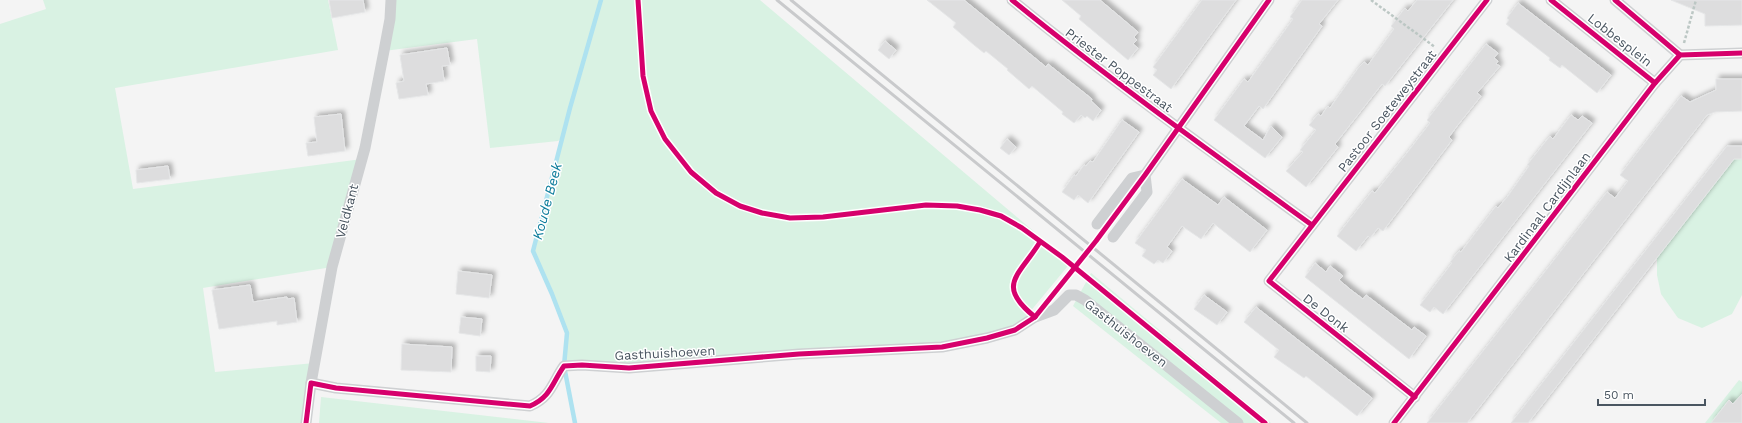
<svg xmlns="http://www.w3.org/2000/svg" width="1742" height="423" viewBox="0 0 1742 423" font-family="'Work Sans',sans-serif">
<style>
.green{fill:#d9f2e3}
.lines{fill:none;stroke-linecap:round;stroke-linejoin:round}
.stream{stroke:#aee2f0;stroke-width:4.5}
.building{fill:#ddddde;stroke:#e5e6e7;filter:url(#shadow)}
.path{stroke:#bcc7c4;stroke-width:2.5;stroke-dasharray:3 2;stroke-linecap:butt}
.minor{stroke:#ced0d2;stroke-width:11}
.rail{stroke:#c9cacc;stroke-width:3}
.cycleway-casing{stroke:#fff;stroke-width:8}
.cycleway{stroke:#d6006c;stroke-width:5}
.labels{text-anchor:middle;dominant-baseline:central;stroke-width:3;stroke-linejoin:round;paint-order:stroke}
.street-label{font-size:13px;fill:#4a5661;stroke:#fff}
.water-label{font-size:14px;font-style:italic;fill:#0c7c9b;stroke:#fff}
</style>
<defs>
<filter id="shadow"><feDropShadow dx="3.5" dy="-3.5" stdDeviation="2" flood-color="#0004"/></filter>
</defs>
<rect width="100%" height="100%" fill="#f4f4f4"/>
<!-- green -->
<g class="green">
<path d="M43,0h285l10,50 -223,38 18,101 229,-30 -30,108 -129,21 12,84 100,-9 -8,60h-307v-399l46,-15z"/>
<path d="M391,0h369l277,234 35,27 -57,69 -73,17 -378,19 3,-33 -15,-39 -19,-43 29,-113 -4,3 -68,7 -13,-109 -93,12z"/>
<path d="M1733,154h9v141l-10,19 -30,14 -24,-10 -17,-24 -4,-19v-24z"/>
<path d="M1091,273l180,150h-50l-148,-117z"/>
<path d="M1739,380l3,2v41h-37z"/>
<path d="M321,397l228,26h-230z"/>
</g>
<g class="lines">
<!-- stream -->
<path class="stream" d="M575,423l-11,-57 3,-33 -15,-39 -19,-43 37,-143 31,-108"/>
</g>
<!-- building -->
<g class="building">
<path d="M329,0h34l2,12 -33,6z"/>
<path d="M927,0h37l82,67 2,-3 44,35 -1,2 10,9 -8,11 -6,-5 -2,2 -4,-3 -7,8 -12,-9 1,-2 -31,-26 -3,3 -22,-19 1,-1 -22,-18 -2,2 -10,-8 -21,-18 3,-4z"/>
<path d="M1062,0h38l38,32 -4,5 3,3 -4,4 5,4 -10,12 -49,-41 2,-3z"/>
<path d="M1202,0h34l-65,89 -18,-14 4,-5 -4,-3z"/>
<path d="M1302,0h36l-19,24 3,2 -59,83 -4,-3 -15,20 19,14 8,-14 11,11 -17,21 -51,-38 30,-41 4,3 45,-63 -3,-2z"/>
<path d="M1417,0h36l-68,86 -3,-2 -47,60 3,3 -32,40 -20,-16 17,-19 -3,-2 16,-20 -7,-5 9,-11 3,2 7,-10 2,2 29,-41 5,-5 4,3 26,-36 -3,-3 14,-18 3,3z"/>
<path d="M1671,0h71v25l-37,1v-12z"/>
<path d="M1518,3l93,72 -14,18 -35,-28 -2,3 -11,-8 1,-2 -44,-34 3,-4 -2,-2z"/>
<path d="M885,41l11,9 -7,9 -11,-9z"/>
<path d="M1486,44l12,9 -4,5 4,3 -2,3 4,2 -23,27 4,3 -24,30 -8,11 3,3 -69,91 -5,-3 -8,10 -2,-2 -12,15 -19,-15 35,-45 3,2 32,-40 23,-30 -3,-3z"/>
<path d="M447,48l3,17 -8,1 2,15 -18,3 2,11 -29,4 -3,-16 8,-2 -4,-26z"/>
<path d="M1716,79h26v32l-27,1 -8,3 -240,308h-40l180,-231 8,6 13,-17 -8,-6 61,-79 9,6 26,-12z"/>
<path d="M341,114l4,37 -37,5 -2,-13 11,-1 -3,-25z"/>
<path d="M1571,115l7,5 4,-4 10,7 -149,191 -9,-7 -4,5 -10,-7 32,-42 -2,-1 9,-11 2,1 35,-46 2,2 10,-12 21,-30 -2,-1 23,-29 3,3z"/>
<path d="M1122,120l17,12 -51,71 -10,-8 -4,5 -12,-8 12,-17 2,1 8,-11 2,1 4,-5 3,1z"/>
<path d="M1007,139l9,8 -7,8 -9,-7z"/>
<path d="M1727,146h15v13h-8l-206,264h-17z"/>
<path d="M168,166l2,13 -33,4 -1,-13z"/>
<path d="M1182,179l36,26 6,-8 43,33 -17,22 -37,-29 -12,16 -19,-13 -15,21 5,4 -9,12 -5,-3 -4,4 -12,-8 4,-6 -11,-7z"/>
<path d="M1315,263l11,9 4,-6 13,10 -4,4 12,10 12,9 3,-4 46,35 2,-3 12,9 -17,23 -104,-82z"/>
<path d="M458,271l34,4 -3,23 -33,-4z"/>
<path d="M250,285l3,17 34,-5v2l7,-1 3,24 -20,3v-4l-58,8 -7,-39z"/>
<path d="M1204,295l23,17 -10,13 -23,-16z"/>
<path d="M1256,307l116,91 -15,18 -51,-40 -2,2 -30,-21 5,-7 -35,-28z"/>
<path d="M461,317l21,2 -2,17 -21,-3z"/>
<path d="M402,344l50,3 -1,25 -50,-2z"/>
<path d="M476,356h15l-1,16 -14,-1z"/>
<path d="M1742,394v29h-31l18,-23 4,4z"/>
</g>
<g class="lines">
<!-- path -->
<g class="path">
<path d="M1371,0l64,47"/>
<path d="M1684,43l12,-43"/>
</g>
<!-- minor -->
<g class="minor">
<path d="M1012,0c97,79 199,152 300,225"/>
<path d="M1551,0l104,83"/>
<path d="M1615,0l65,55"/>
<path d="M1097,224l35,-46 13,-3"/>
<path d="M1113,237l34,-45 -2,-17 124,-175"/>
<path d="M311,383l25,5 194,18c21,-9 22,-23 34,-40l18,-1 47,3 170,-14 143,-7 45,-9 28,-8 20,-13 19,-7 15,-15h7l9,5 153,123"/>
<path d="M1415,397l-146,-116 218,-281"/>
<path d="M306,423l5,-40 21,-116 33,-119 19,-97 6,-32 1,-19"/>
<path d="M1394,423l261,-340 25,-28 62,-2"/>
</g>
<!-- rail -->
<g class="rail">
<path d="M777,0l517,423"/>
<path d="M791,0l516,423"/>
</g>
<!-- cycleway casing -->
<g class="cycleway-casing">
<g id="cycleway">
<path d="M638,0l5,76 8,35 14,28 26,33 25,21 24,13 22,7 28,5 33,-1 103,-12 31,1 23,4 21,6 21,12 40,29 203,166"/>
<path d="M1012,0c97,79 199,152 300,225"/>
<path d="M1551,0l104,83"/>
<path d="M1615,0l65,55"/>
<path d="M1035,317c-40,-32 -16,-41 5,-75"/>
<path d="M1415,397l-146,-116 218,-281"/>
<path d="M306,423l5,-40 25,5 194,18c21,-9 22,-23 34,-40l18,-1 47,3 170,-14 143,-7 45,-9 28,-8 20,-13 61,-76 49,-66 124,-175"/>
<path d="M1394,423l261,-340 25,-28 62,-2"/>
</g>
</g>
<!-- cycleway -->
<use href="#cycleway" class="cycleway"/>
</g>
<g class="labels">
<!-- street labels -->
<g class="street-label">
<text transform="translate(1620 40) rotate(38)">Lobbesplein</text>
<text transform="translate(1119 70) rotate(37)">Priester Poppestraat</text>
<text transform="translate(1387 111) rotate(-52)">Pastoor Soeteweystraat</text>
<text transform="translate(1547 207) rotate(-53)">Kardinaal Cardijnlaan</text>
<text transform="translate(347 211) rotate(-75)">Veldkant</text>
<text transform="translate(1326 313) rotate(38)">De Donk</text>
<text transform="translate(1126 333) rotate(38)">Gasthuishoeven</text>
<text transform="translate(665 353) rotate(-3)">Gasthuishoeven</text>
</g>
<!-- water labels -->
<g class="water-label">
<text transform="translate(547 201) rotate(-75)">Koude Beek</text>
</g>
</g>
<!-- scale -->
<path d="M1598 399v6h107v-6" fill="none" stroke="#4a5661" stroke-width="2"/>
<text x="1604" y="399" font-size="12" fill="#4a5661" stroke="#ffffff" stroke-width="3" paint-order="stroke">50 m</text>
</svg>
